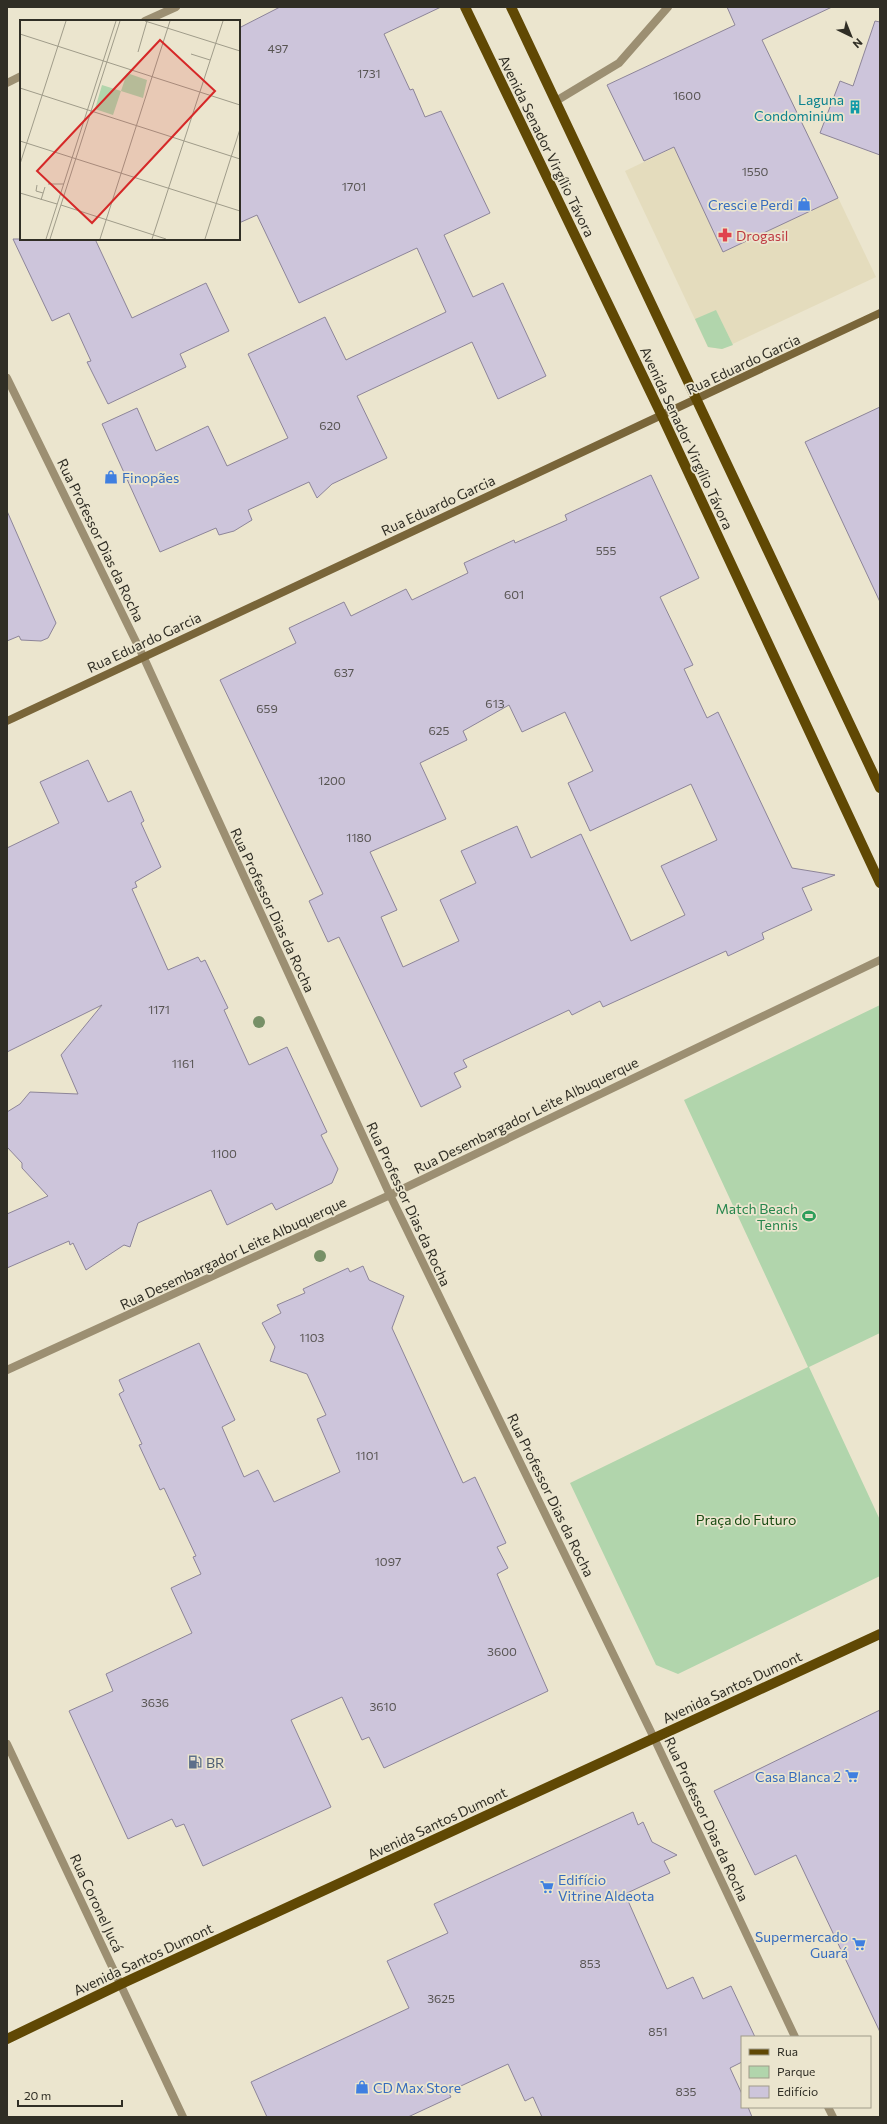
<svg xmlns="http://www.w3.org/2000/svg" width="887" height="2124" viewBox="0 0 887 2124" font-family="Commissioner,sans-serif">
<style>
.built{fill:#e4dcbd}
.green{fill:#b1d5ac}
.building{fill:#cdc5db;stroke:#8d8599;fill-rule:evenodd}
.lines{fill:none;stroke-linecap:round;stroke-linejoin:round}
.lane{stroke:#9c8f72;stroke-width:8}
.street{stroke:#9c8f72;stroke-width:8}
.secondary{stroke:#796539;stroke-width:8}
.primary{stroke:#604804;stroke-width:10}
.tree{fill:#779067}
.labels{text-anchor:middle;dominant-baseline:central;stroke-width:3.5;stroke-linejoin:round;paint-order:stroke}
.number-label{font-size:12px;fill:#575452}
.culture-label{font-size:14px;fill:#0d838f;stroke:#ebe5ce;text-anchor:end}
.street-label{font-size:14px;fill:#302e25;stroke:#ebe5ce}
.shop-label{font-size:14px;fill:#366cbe;stroke:#ebe5ce;text-anchor:end}
.health-label{font-size:14px;fill:#be3a42;stroke:#ebe5ce;text-anchor:start}
.leisure-label{font-size:14px;fill:#27864d;stroke:#ebe5ce;text-anchor:end}
.park-label{font-size:14px;fill:#184b12;stroke:#ebe5ce}
.service-label{font-size:14px;fill:#4e5e75;stroke:#ebe5ce;text-anchor:start}
.inset-road{fill:none;stroke:#a09c8a;stroke-width:1}
.view{fill:#d62828;fill-opacity:0.15;stroke:#d62828;stroke-width:2}
.inset-edge{fill:none;stroke:#302e25;stroke-width:2}
</style>
<rect width="100%" height="100%" fill="#ebe5ce"/>
<!-- built -->
<path class="built" d="M788,93l88,184 -154,72 -14,-2 -83,-176z"/>
<!-- green -->
<g class="green">
<path d="M716,310l17,35 -11,4 -14,-2 -13,-28z"/>
<path d="M880,1005v328l-71,34 71,153v56l-202,98 -22,-9 -86,-182 238,-116 -124,-267z"/>
</g>
<!-- building -->
<g class="building">
<path d="M280,7h161l-57,27 26,56 3,-1 12,28 16,-6 49,102 -46,22 29,62 30,-14 43,93 -48,23 -26,-57 -115,54 30,62 -55,26 -15,14 -8,-16 -61,28 4,10 -18,11 -15,4 -3,-7 -56,24 -58,-128 35,-16 19,43 52,-25 19,40 61,-28 -40,-84 77,-37 21,43 100,-48 -29,-64 -118,55 -42,-88 -18,8v-195z"/>
<path d="M727,7h105l-70,33 76,158 -115,54 -49,-105 -30,14 -37,-76 128,-60z"/>
<path d="M875,21l5,1v133l-60,-22 20,-52 13,5z"/>
<path d="M13,239h82l37,79 74,-35 23,48 -49,23 6,13 -78,37 -21,-42 4,-1 -22,-48 -17,8z"/>
<path d="M880,407v195l-75,-160z"/>
<path d="M651,475l48,103 -39,19 33,68 -9,4 23,49 11,-6 74,156 43,7 -33,13 10,22 -50,23 2,6 -36,17 -2,-5 -123,56 -3,-6 -28,14 -3,-5 -106,50 4,7 -13,6 7,14 -40,20 -82,-170 -11,5 -19,-41 14,-7 -103,-214 76,-37 -7,-15 55,-26 7,14 55,-27 6,11 56,-27 -4,-10 50,-23 1,3 52,-23 -2,-5zM509,705l13,27 43,-20 28,59 -25,12 22,48 101,-47 26,56 -56,26 24,49 -54,26 -50,-107 -50,24 -14,-32 -56,25 15,32 -36,17 19,41 -56,26 -22,-50 16,-7 -27,-58 76,-33 -26,-56 47,-23 -4,-9z"/>
<path d="M7,511l49,112 -8,15 -7,3 -20,-1 -2,-4 -12,5z"/>
<path d="M88,760l20,42 23,-11 13,30 -3,2 20,44 -26,15 2,5 -5,2 36,81 30,-13 3,5 4,-2 23,48 -4,2 25,55 38,-18 40,85 -6,3 17,34 -6,14 -56,27 -4,-7 -45,22 -16,-35 -73,33 -8,24 -6,-2 -38,25 -13,-27 -3,2 -1,-4 -62,27v-54l41,-18 -26,-28v-5l-15,-16v-35l13,-8 10,-12 48,2 -17,-39 41,-50 -95,47v-204l52,-25 -19,-41z"/>
<path d="M363,1266l6,14 35,16 -12,32 71,155 12,-6 31,66 -9,4 11,21 -11,6 51,117 -164,77 -15,-31 -7,3 -20,-43 -51,23 40,87 -128,59 -19,-42 -8,3 -4,-8 -44,20 -59,-128 44,-20 -7,-17 86,-41 -21,-45 30,-14 -8,-17 3,-1 -32,-68 -4,2 -21,-45 3,-1 -23,-50 5,-3 -5,-11 80,-37 36,77 -13,7 22,50 14,-7 16,32 66,-30 -23,-53 9,-4 -19,-41 -37,-13 5,-14 -13,-24 19,-10 -4,-8 28,-12 -2,-4 45,-21 2,4z"/>
<path d="M880,1710v322l-84,-177 -41,20 -41,-84z"/>
<path d="M633,1812l5,13 5,-3 9,20 25,13 -13,6 6,12 -45,21 42,95 26,-12 10,22 28,-13 24,51h-13v25l-12,6 12,26v13h6l4,10h-210l-9,-20 -8,4 -17,-37 -60,28 3,5 -43,20h-141l-16,-35 158,-74 -22,-47 61,-28 -14,-29z"/>
</g>
<g class="lines">
<!-- lane -->
<path class="lane" d="M556,101l63,-38 49,-56"/>
<!-- street -->
<g class="street">
<path d="M145,21l31,-14"/>
<path d="M7,83l14,-7"/>
<path d="M7,378l136,278 247,539 264,543 141,299"/>
<path d="M7,1370l383,-175 490,-235"/>
<path d="M7,1744l176,373"/>
<path d="M828,2107l5,10"/>
</g>
<!-- secondary -->
<path class="secondary" d="M7,721l873,-408"/>
<!-- primary -->
<g class="primary">
<path d="M465,7l197,409 218,467"/>
<path d="M511,7l369,781"/>
<path d="M7,2039l114,-55 759,-350"/>
</g>
</g>
<!-- trees -->
<g class="tree">
<circle cx="259" cy="1022" r="6"/>
<circle cx="320" cy="1256" r="6"/>
</g>
<!-- icons -->
<defs>
<g id="building-bare" transform="scale(1.08)"><path d="M-4-6H4V6H1V3H-1V6H-4ZM-2.5-4.3h1.7v1.8h-1.7ZM.8-4.3h1.7v1.8H.8ZM-2.5-1h1.7V.8h-1.7ZM.8-1h1.7V.8H.8Z" fill="#0f9aa8" stroke="#ebe5ce" stroke-width="2.5" paint-order="stroke"/></g>
<g id="shop-bare" transform="scale(1.08)"><path d="M-5-2.5h2.3a2.7 3.5 0 0 1 5.4 0H5L5.5 6h-11ZM-1.5-2.5h3a1.5 2.3 0 0 0-3 0Z" fill="#3f7fe0" stroke="#ebe5ce" stroke-width="2.5" paint-order="stroke"/></g>
<g id="pharmacy-bare" transform="scale(1.08)"><path d="M-2-6h4v4h4v4h-4v4h-4v-4h-4v-4h4Z" fill="#e0444e" stroke="#ebe5ce" stroke-width="2.5" paint-order="stroke"/></g>
<g id="stadium-bare" transform="scale(1.08)"><path d="M0-5a6.5 5 0 1 0 0 10a6.5 5 0 1 0 0-10ZM-3.5-1.8h7v3.6h-7Z" fill="#2e9e5b" stroke="#ebe5ce" stroke-width="2.5" paint-order="stroke"/></g>
<g id="fuel-bare" transform="scale(1.08)"><path d="M-5.5-6h7V0h2V4h1.3V-2.5L3-4.5l.8-.8L6-3V5H2.5V1h-1V6h-7ZM-4.2-4.7v3.2H.2V-4.7Z" fill="#5c6f8a" stroke="#ebe5ce" stroke-width="2.5" paint-order="stroke"/></g>
<g id="supermarket-bare" transform="scale(1.08)"><path d="M-6-5.5h2.5l.6 2H6L4.5 2H-2.5L-4.4-4H-6ZM-1.5 3.2a1.3 1.3 0 1 0 .1 0ZM3 3.2a1.3 1.3 0 1 0 .1 0Z" fill="#3f7fe0" stroke="#ebe5ce" stroke-width="2.5" paint-order="stroke"/></g>
</defs>
<g fill-rule="evenodd">
<use href="#building-bare" x="855" y="107"/>
<use href="#shop-bare" x="804" y="204"/>
<use href="#pharmacy-bare" x="725" y="235"/>
<use href="#shop-bare" x="111" y="477"/>
<use href="#stadium-bare" x="809" y="1216"/>
<use href="#fuel-bare" x="195" y="1762"/>
<use href="#supermarket-bare" x="852" y="1776"/>
<use href="#supermarket-bare" x="547" y="1887"/>
<use href="#supermarket-bare" x="859" y="1944"/>
<use href="#shop-bare" x="362" y="2087"/>
</g>
<g class="labels">
<!-- number labels -->
<g class="number-label">
<text x="278" y="48">497</text>
<text x="369" y="73">1731</text>
<text x="687" y="95">1600</text>
<text x="755" y="171">1550</text>
<text x="354" y="186">1701</text>
<text x="330" y="425">620</text>
<text x="606" y="550">555</text>
<text x="514" y="594">601</text>
<text x="344" y="672">637</text>
<text x="495" y="703">613</text>
<text x="267" y="708">659</text>
<text x="439" y="730">625</text>
<text x="332" y="780">1200</text>
<text x="359" y="837">1180</text>
<text x="159" y="1009">1171</text>
<text x="183" y="1063">1161</text>
<text x="224" y="1153">1100</text>
<text x="312" y="1337">1103</text>
<text x="367" y="1455">1101</text>
<text x="388" y="1561">1097</text>
<text x="502" y="1651">3600</text>
<text x="155" y="1702">3636</text>
<text x="383" y="1706">3610</text>
<text x="590" y="1963">853</text>
<text x="441" y="1998">3625</text>
<text x="658" y="2031">851</text>
<text x="686" y="2091">835</text>
</g>
<!-- culture labels -->
<g class="culture-label">
<text x="844" y="99">Laguna<tspan x="844" dy="16">Condominium</tspan></text>
</g>
<!-- street labels -->
<g class="street-label">
<text transform="translate(547 146) rotate(64)">Avenida Senador Virgílio Távora</text>
<text transform="translate(743 364) rotate(-25)">Rua Eduardo Garcia</text>
<text transform="translate(687 438) rotate(65)">Avenida Senador Virgílio Távora</text>
<text transform="translate(438 505) rotate(-25)">Rua Eduardo Garcia</text>
<text transform="translate(101 540) rotate(64)">Rua Professor Dias da Rocha</text>
<text transform="translate(144 642) rotate(-25)">Rua Eduardo Garcia</text>
<text transform="translate(273 910) rotate(65)">Rua Professor Dias da Rocha</text>
<text transform="translate(526 1115) rotate(-26)">Rua Desembargador Leite Albuquerque</text>
<text transform="translate(409 1204) rotate(65)">Rua Professor Dias da Rocha</text>
<text transform="translate(233 1253) rotate(-25)">Rua Desembargador Leite Albuquerque</text>
<text transform="translate(551 1495) rotate(64)">Rua Professor Dias da Rocha</text>
<text transform="translate(732 1687) rotate(-25)">Avenida Santos Dumont</text>
<text transform="translate(707 1819) rotate(65)">Rua Professor Dias da Rocha</text>
<text transform="translate(437 1823) rotate(-25)">Avenida Santos Dumont</text>
<text transform="translate(97 1903) rotate(65)">Rua Coronel Jucá</text>
<text transform="translate(143 1959) rotate(-25)">Avenida Santos Dumont</text>
</g>
<!-- shop labels -->
<g class="shop-label">
<text x="793" y="204">Cresci e Perdi</text>
<text x="122" y="477" text-anchor="start">Finopães</text>
<text x="841" y="1776">Casa Blanca 2</text>
<text x="558" y="1879" text-anchor="start">Edifício<tspan x="558" dy="16">Vitrine Aldeota</tspan></text>
<text x="848" y="1936">Supermercado<tspan x="848" dy="16">Guará</tspan></text>
<text x="373" y="2087" text-anchor="start">CD Max Store</text>
</g>
<!-- health labels -->
<g class="health-label">
<text x="736" y="235">Drogasil</text>
</g>
<!-- leisure labels -->
<g class="leisure-label">
<text x="798" y="1208">Match Beach<tspan x="798" dy="16">Tennis</tspan></text>
</g>
<!-- park labels -->
<g class="park-label">
<text x="746" y="1519">Praça do Futuro</text>
</g>
<!-- service labels -->
<g class="service-label">
<text x="206" y="1762">BR</text>
</g>
</g>
<!-- overview -->
<g transform="translate(20 20)">
<rect width="220" height="220" fill="#ebe5ce"/>
<path d="M107,53l20,7 -4,18 -22,-7 -8,24 -18,-6 7,-24 19,6z" fill="#b1d5ac"/>
<path class="inset-road" d="M125,1l95,30M0,14l220,71M118,32l9,-31M171,34l19,6M0,68l220,71M0,121l220,70M0,144l46,-143M28,164h16M17,165l-1,6 7,2M0,173l37,11M21,180l4,-13M41,185l105,34M26,219l70,-218M30,219l70,-218M80,219l70,-218M132,219l71,-218M185,219l35,-110"/>
<path class="view" d="M140,20l55,51 -123,132 -55,-52z"/>
<rect width="220" height="220" class="inset-edge"/>
</g>
<!-- border -->
<rect width="887" height="2124" fill="none" stroke="#302e25" stroke-width="16"/>
<!-- legend -->
<rect x="741" y="2036" width="130" height="72" fill="#ebe5ce" stroke="#a09c8a"/>
<rect x="749" y="2049" width="20" height="6" fill="#604804" stroke="#a09c8a"/>
<text x="777" y="2056" font-size="12" fill="#302e25">Rua</text>
<rect x="749" y="2066" width="20" height="12" fill="#b1d5ac" stroke="#a09c8a"/>
<text x="777" y="2076" font-size="12" fill="#302e25">Parque</text>
<rect x="749" y="2086" width="20" height="12" fill="#cdc5db" stroke="#a09c8a"/>
<text x="777" y="2096" font-size="12" fill="#302e25">Edifício</text>
<!-- north arrow -->
<g transform="translate(851 36) rotate(137)" stroke="#ebe5ce" stroke-width="3" paint-order="stroke">
<path d="M0-3L7 15L0 10L-7 15Z" fill="#302e25"/>
<text y="-6" font-size="11" font-weight="bold" text-anchor="middle" fill="#302e25">N</text>
</g>
<!-- scale -->
<path d="M18 2100v6h104v-6" fill="none" stroke="#302e25" stroke-width="2"/>
<text x="24" y="2100" font-size="12" fill="#302e25" stroke="#ebe5ce" stroke-width="3" paint-order="stroke">20 m</text>
</svg>
